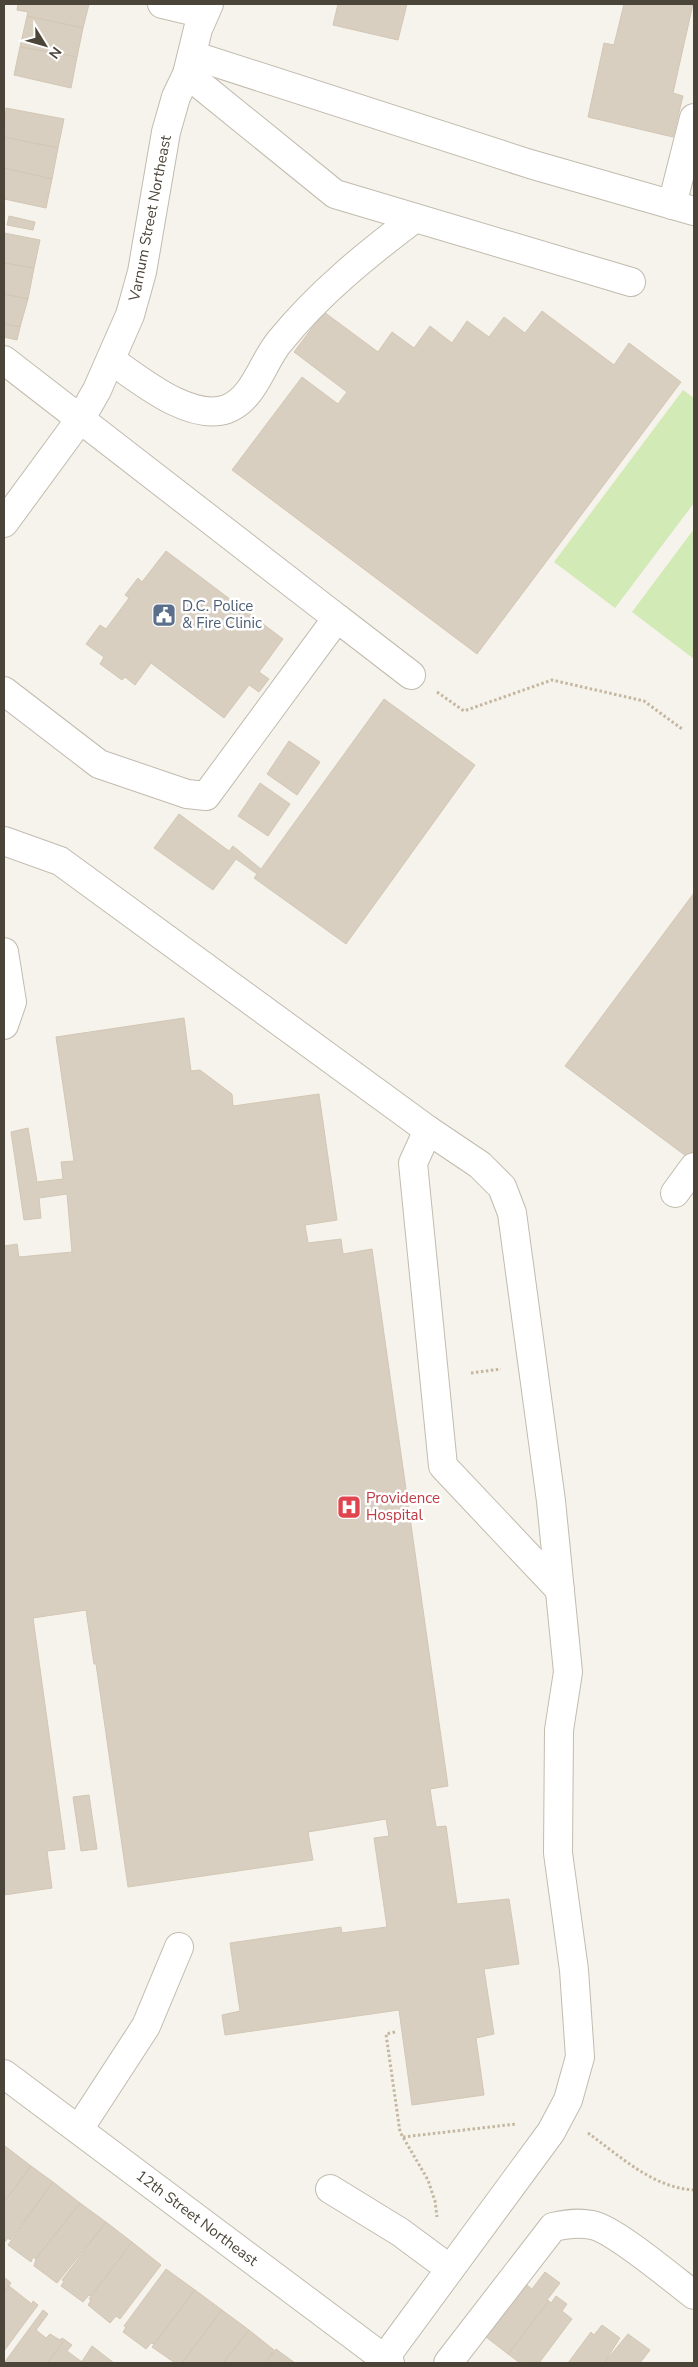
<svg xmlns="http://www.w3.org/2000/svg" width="698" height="2367" viewBox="0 0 698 2367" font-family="'Nunito Sans',sans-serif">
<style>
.green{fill:#d2eab5}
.building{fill:#d8cfc1;stroke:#d3c7b4}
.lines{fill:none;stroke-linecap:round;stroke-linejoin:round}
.minor-casing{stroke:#c2bbae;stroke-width:30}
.path{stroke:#c4b79f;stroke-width:3;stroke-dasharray:2.5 2.5;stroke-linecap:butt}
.minor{stroke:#fff;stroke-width:28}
.labels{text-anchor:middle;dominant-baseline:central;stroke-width:5;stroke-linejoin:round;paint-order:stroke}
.street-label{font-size:15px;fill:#4b4439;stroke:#fff}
.service-label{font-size:15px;fill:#4e5e75;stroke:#fff;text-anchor:start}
.health-label{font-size:15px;fill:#be3a42;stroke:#fff;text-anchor:start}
</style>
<rect width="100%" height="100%" fill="#f6f3ec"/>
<!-- green -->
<g class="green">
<path d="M683,390l11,8v105l-79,105 -61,-46z"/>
<path d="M694,529v130l-62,-47z"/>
</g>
<!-- building -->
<g class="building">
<path d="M18,4h71l-6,24 -56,-12 1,-4 -11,-2z"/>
<path d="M338,4h69l-9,36 -65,-15z"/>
<path d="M624,4h69l-20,89 10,3 -10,41 -85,-20 16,-74 10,2z"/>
<path d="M27,16l56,12 -6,29 -57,-10z"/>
<path d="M20,47l57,10 -6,31 -57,-13z"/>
<path d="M6,108l58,11 -6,29 -54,-11z"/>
<path d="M4,137l54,11 -6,31 -48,-11z"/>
<path d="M4,168l48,11 -6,29 -42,-9z"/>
<path d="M9,216l26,6 -2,8 -26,-5z"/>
<path d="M4,233l36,7 -6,28 -30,-5z"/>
<path d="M4,263l30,5 -6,31 -24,-5z"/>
<path d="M4,294l24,5 -8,28 -16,-3z"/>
<path d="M542,311l72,54 15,-22 52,39 -204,272 -245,-184 70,-93 36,27 9,-12 -53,-40 30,-40 54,40 14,-20 22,16 16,-22 22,17 15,-22 22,16 15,-20 21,16z"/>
<path d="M4,324l16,3 -3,13 -13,-3z"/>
<path d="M166,551l117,88 -24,33 10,7 -10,13 -10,-7 -25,33 -73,-55 -16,22 -10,-8 -3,3 -22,-16 4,-7 -18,-13 14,-19 6,4 23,-31 -4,-3 13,-17 4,4z"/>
<path d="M384,699l91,66 -129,179 -92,-66 3,-4 -21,-15 -23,31 -59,-42 25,-34 50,37 4,-5 28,23z"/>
<path d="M289,741l31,21 -23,33 -30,-21z"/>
<path d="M260,783l30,21 -22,32 -30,-20z"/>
<path d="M694,893v269l-129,-96z"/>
<path d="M184,1018l7,53 9,-1 32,24 1,12 86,-12 18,126 -32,5 3,18 33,-4 2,15 29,-5 76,537 -18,3 6,38 10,-1 11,78 52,-5 10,65 -35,5 10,65 -18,4 8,57 -72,10 -13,-95 -174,25 -3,-20 18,-4 -10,-68 111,-16 1,6 45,-6 -13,-89 15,-2 -3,-17 -78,13 5,28 -185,27 -32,-223h-2l-8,-54 -53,8 32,231 -18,2 5,37 -48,7v-649l13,-2 2,13 53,-5 -5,-58 -28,4 2,20 -17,2 -13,-88 17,-4 9,54 26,-3 -2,-17 13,-1 -18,-124z"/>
<path d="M89,1795l8,54 -16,2 -8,-54z"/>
<path d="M5,2146l26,20 -27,36v-54z"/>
<path d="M31,2166l22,16 -43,58 -2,-2 -4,5v-41z"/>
<path d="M53,2182l27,21 -44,56 -3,-2 -2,5 -23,-17z"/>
<path d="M80,2203l26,19 -49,61 -23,-17 2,-7z"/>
<path d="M106,2222l26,20 -41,54 -2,-1 -6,7 -22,-16 3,-5 -2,-1z"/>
<path d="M132,2242l29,23 -41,54 -4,-3 -6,7 -22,-18 3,-5 -2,-1z"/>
<path d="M166,2269l29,21 -41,54 -3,-1 -5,6 -23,-17 3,-5 -2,-1z"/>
<path d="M545,2272l15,11 -13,17 2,1 -41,53 -22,-17 7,-9 -2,-2 33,-43 8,6z"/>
<path d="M4,2277l7,6 -7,9z"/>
<path d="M9,2286l23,18 1,-3 5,4 -34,46v-59z"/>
<path d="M195,2290l27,20 -40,53h-7l-23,-16z"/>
<path d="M556,2296l11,8 -5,7 10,8 -33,44 -3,-2 -2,2h-14l-12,-9 41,-53 2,2z"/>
<path d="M43,2310l5,4 -12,16 10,8 4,-4 10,6 2,-2 3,2 -18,23h-43z"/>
<path d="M222,2310l27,20 -26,33h-41z"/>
<path d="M602,2325l18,13 -16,25h-36l23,-31 3,3z"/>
<path d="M249,2330l25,20 -9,13h-42z"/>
<path d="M628,2334l22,16 -10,13h-36z"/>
<path d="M65,2340l7,5 -5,6 15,11 -1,1h-34z"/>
<path d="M92,2346l22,17h-33z"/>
<path d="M276,2349l19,14h-30z"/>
</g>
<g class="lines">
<!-- minor casing -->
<g class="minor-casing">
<g id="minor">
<path d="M162,4l42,10"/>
<path d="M192,55l338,109 164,47"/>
<path d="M187,74l148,120 296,88"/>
<path d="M672,205l22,-87"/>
<path d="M4,360l333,258 -131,178 -19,-2 -88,-30 -95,-73"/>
<path d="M111,360c29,20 79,62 116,49 28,-11 35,-47 53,-68 39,-48 86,-86 135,-123"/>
<path d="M4,523l77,-105 16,-28 33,-75 12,-43 24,-140 10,-35 11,-23 11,-45 11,-25"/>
<path d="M337,618l74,57"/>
<path d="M4,841l56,20 368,269 52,35 22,22 10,26 39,288 17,171 -9,58 -1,123 16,117 6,87 -12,43 -17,32 -167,227"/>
<path d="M4,952l8,50 -8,23"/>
<path d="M428,1130l-15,33 30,303 117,124"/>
<path d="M675,1193l19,-26"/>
<path d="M4,2074l386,289"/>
<path d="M79,2129l67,-103 33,-79"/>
<path d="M330,2189l70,43 50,37"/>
<path d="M448,2363l105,-136c13,-3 25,-5 39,-2 22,4 81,54 102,70"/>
</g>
</g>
<!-- path -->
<g class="path">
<path d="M437,692l27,19 88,-31 92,21 38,28"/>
<path d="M471,1373l30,-4"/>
<path d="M395,2032l-9,2 14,98 28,48 7,21 2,16"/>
<path d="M588,2133c32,23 65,55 106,57"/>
<path d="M403,2137l113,-13"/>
</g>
<!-- minor -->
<use href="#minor" class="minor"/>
</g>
<!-- icons -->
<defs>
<g id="civic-square" transform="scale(1.25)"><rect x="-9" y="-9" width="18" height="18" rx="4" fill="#5c6f8a" stroke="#fff"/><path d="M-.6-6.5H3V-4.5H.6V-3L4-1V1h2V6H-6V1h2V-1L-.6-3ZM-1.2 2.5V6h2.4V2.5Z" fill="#fff"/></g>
<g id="hospital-square" transform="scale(1.25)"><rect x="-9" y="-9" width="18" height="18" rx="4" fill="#e0444e" stroke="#fff"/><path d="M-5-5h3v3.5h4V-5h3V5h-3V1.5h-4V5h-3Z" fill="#fff"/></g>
</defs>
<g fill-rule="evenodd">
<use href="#civic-square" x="164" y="615"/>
<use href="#hospital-square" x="349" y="1507"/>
</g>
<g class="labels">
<!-- street labels -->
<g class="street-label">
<text transform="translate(150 218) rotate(-79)">Varnum Street Northeast</text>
<text transform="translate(197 2218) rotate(37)">12th Street Northeast</text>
</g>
<!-- service labels -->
<g class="service-label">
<text x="182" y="606">D.C. Police<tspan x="182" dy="17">&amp; Fire Clinic</tspan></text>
</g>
<!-- health labels -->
<g class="health-label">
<text x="366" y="1498">Providence<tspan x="366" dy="17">Hospital</tspan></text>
</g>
</g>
<!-- border -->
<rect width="698" height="2367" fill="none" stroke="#4b4439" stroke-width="10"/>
<!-- north arrow -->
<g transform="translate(45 45) rotate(127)" stroke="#ffffff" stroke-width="4" paint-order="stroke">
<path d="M0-4L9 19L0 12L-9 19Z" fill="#4b4439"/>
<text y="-8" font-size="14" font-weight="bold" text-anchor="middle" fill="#4b4439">N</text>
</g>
</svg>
